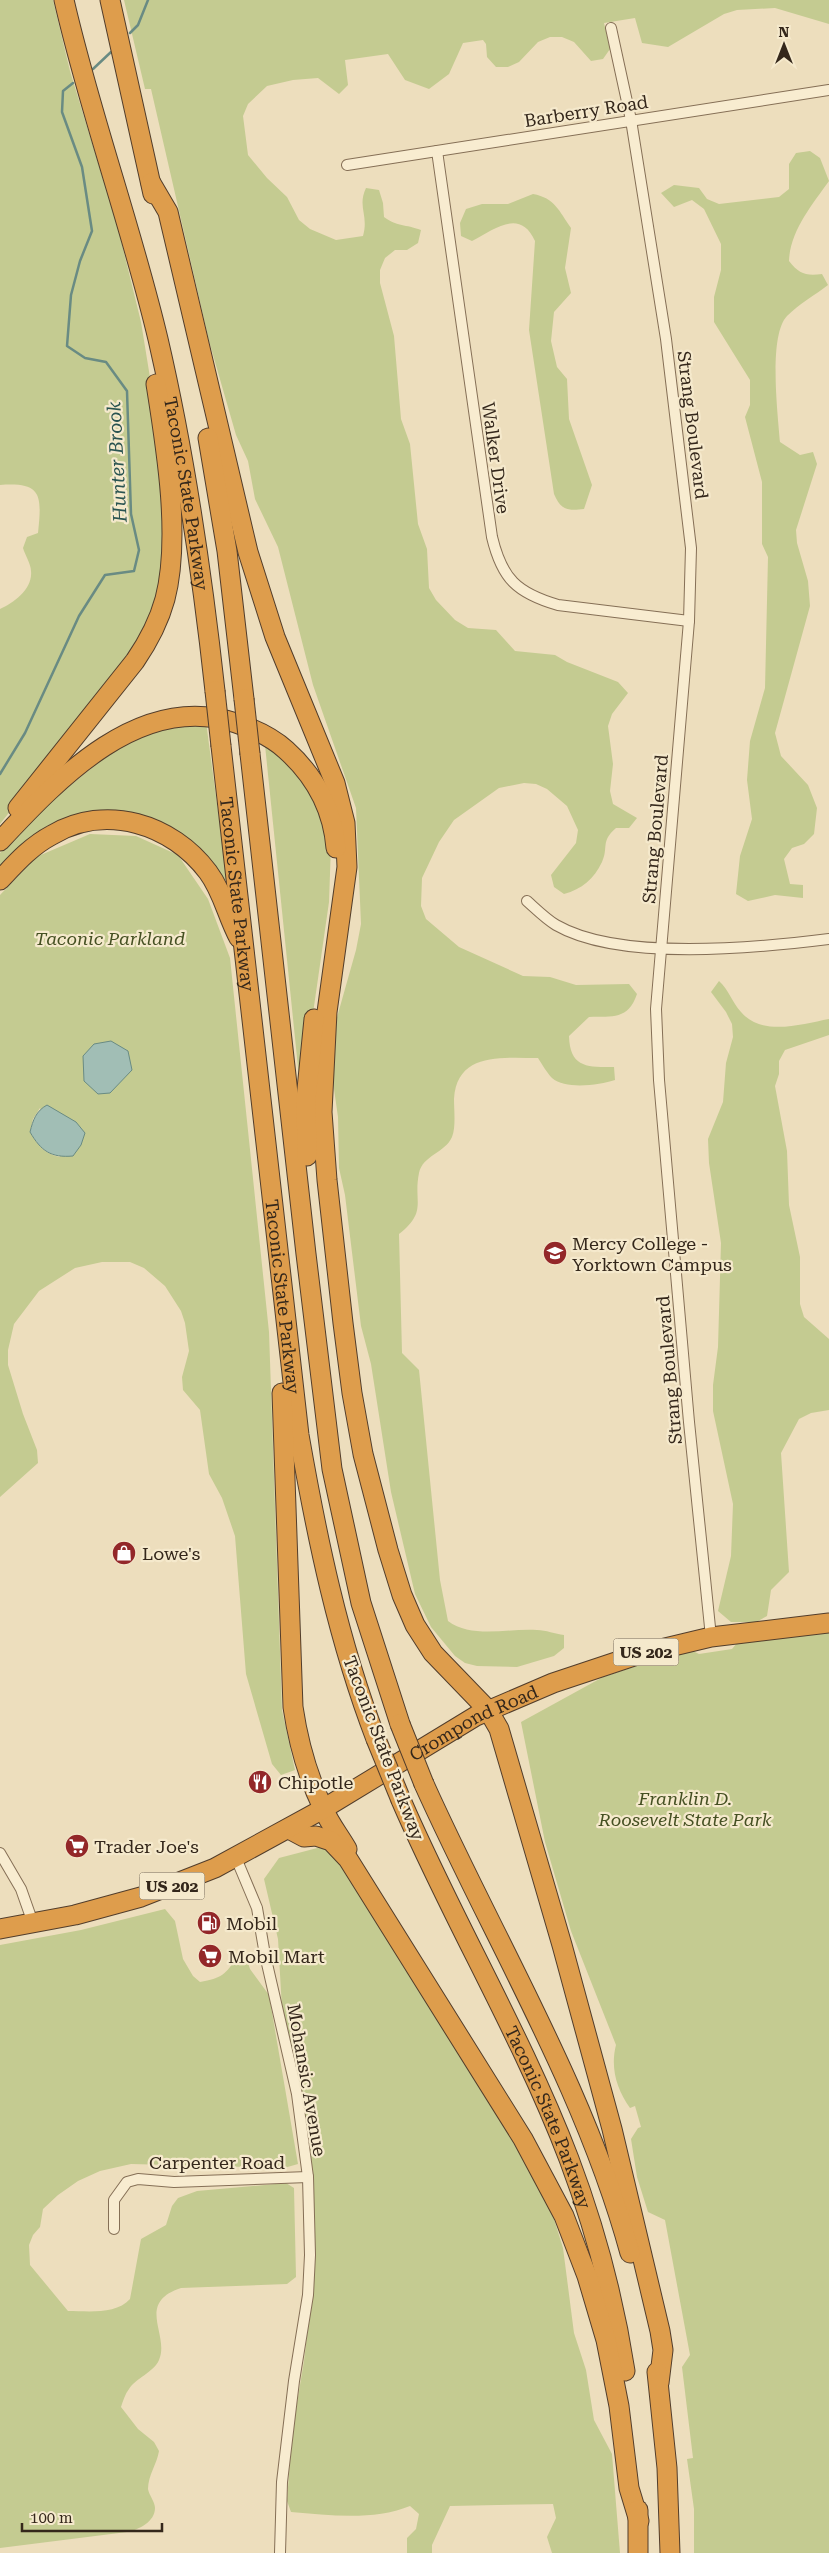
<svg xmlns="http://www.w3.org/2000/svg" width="829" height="2553" viewBox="0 0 829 2553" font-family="'Roboto Serif',serif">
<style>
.green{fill:#c4cb91;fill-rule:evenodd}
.water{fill:#a1beb5;stroke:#698b83}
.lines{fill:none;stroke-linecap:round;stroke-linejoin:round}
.stream{stroke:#698b83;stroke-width:2.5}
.street-casing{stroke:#856f56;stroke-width:12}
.highway-casing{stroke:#523d2b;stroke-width:21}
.street{stroke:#f8ecd0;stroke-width:10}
.highway{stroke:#de9d4c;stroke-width:19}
.highway-bridge-casing{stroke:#523d2b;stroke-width:21;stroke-linecap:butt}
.highway-bridge{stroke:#de9d4c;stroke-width:19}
.labels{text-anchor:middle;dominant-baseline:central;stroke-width:4.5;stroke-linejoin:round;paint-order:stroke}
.shield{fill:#f5e9cc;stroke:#6e6150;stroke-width:1}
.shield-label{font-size:16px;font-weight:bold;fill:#34271b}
.street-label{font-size:18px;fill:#34271b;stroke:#f5e9cc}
.park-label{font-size:18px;font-style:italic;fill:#455022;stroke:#f5e9cc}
.poi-label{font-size:18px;fill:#34271b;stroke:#f5e9cc;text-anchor:start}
.water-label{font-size:19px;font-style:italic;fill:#2a5451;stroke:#f5e9cc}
</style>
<rect width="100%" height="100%" fill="#eddebd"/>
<!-- green -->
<g class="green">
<path d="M0,0h53l17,71 48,157 23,94 12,74 13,142 -10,76 -45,70 -111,140v-215c14,-6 33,-20 31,-38 0,-7 -6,-16 -8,-23l4,-11 11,-4c4,-38 4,-51 -38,-48z"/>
<path d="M124,0h705v24l-54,-16 -38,2 -13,4 -56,33 -26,-4 -7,-25 -31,5 6,26 -7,10 -12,2 -17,-19 -12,-5h-12l-12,5 -19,20 -11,5h-12l-9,-10 -1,-13 -3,-4 -20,3 -14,31 -20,15 -24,-9 -17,-26 -43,6 3,25 -9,9 -21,-16 -25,2 -26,6 -19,18 -5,12 5,39 19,23 20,19 12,23 11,9 26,11 27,-4c6,-21 -6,-29 3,-48l13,2 4,13 1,14c14,10 21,7 37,13l-3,13 -11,7h-12l-10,8 -5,12v13l14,53 7,83 9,25 8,80 9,25 2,39 7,12 19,20 13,8 28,2 19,21 40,4 12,7 51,20 10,11 -16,21 -4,12 5,38 -3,27 3,13 24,14 -8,10h-13c-16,14 -7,19 -14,34 -8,17 -20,27 -38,32l-10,-7 -3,-12 25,-32 2,-13 -11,-24 -20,-17 -11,-5 -12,-1 -25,5 -45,32 -15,22 -17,36 -1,28 5,13 33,28 64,29 27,1 26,8 53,-1 8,10c-9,26 -24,22 -48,23l-20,19c1,32 18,31 45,31l1,13c-16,5 -49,10 -63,-2 -5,-5 -10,-14 -14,-20 -36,0 -81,-6 -84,41 0,12 2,28 -2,38 -7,16 -29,18 -33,36 -6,29 9,38 -20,61l3,119 17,17 21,210 8,41c24,18 60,7 89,9 9,0 18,4 27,5v13l-10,8 -37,11 -40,-1 -12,-3 -10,-7 -24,-29 -16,-33 -24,-102 -20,-128 -10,-38 -16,-131 -6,-27 -1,-51 -7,-49 3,-40 22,-78 5,-26 -5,-116 -43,-123 -35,-138 -23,-48 -7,-38 -12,-26 -27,-94 -58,-252h-6z"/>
<path d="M810,151l10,7 9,23c-17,24 -39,50 -40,80 10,13 17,15 33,13l6,11c-13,10 -29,19 -41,31 -19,20 -9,99 -7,126l20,13 13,-3 4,12 -21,66 1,13 11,38 2,25 -35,127 6,23 27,29 9,23 -3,26 -10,10 -12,4 -8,11 6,25 13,1v13l-28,-3 -27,6 -12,-7 4,-38 12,-37 -5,-39 3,-39 15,-53 3,-131 -6,-13v-62l-17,-65 5,-12v-25l-36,-58v-25l7,-27v-26l-17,-35 -12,-9 -18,7 -13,-14 13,-8 25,3 8,11 12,5 60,-7 10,-8v-25l7,-11z"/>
<path d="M533,194c22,4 26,17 38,34l-6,40 6,25 -17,19 -3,29 6,26 10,12 2,40 23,66 -8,24c-17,2 -23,1 -30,-15l-25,-164 6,-89c-15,-33 -40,-12 -63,0l-11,-5 -1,-13 6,-14 16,-5h26z"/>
<path d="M177,722h29l21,156 -3,4 -28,-31 -111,-33 -85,57v-22l50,-51 70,-57z"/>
<path d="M265,745l34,26 26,43 6,31 -2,57 -25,174 -5,1z"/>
<path d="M90,834l46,2 42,19 30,44 22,59 39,374 13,378 13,60 -14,5 -9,-11 -26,-90 -11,-138 -13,-38 -13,-24 -9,-64 -17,-20 -1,-13 7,-26 -4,-28 -4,-12 -16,-25 -21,-18 -14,-6h-28l-27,6 -36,23 -25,33 -6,26v15l15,49 14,36 1,13 -38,34v-602l36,-38zM40,1108l20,49c-15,-3 -22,-11 -30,-25l3,-13z"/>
<path d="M719,981c10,9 13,21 22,31 21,25 61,12 88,7v16l-44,15 -6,11v13l-4,12 12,65 2,54 11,52v47l4,13 25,22v71l-18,3 -12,6 -18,34 8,119 -18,18 -4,26 -11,6h-25l-13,-11 13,-55 2,-52 -20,-93v-26l5,-38 3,-104 -12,-80 -1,-24 15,-37 3,-39 7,-26 -1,-13 -6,-12 -15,-20z"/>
<path d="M829,1630v923h-135v-44l-7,-50 6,-1 -11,-91 8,-12 -25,-135 -17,-8 -11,-35 -6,-38 7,-11 3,-1 -6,-21 -5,2c-13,-18 -20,-40 -14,-63l-45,-114 -26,-89 -24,-120 82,-45 86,-28 10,5 33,-5 5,-6z"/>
<path d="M325,1846l11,5 87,136 63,112 59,91 18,58 11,85 12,37 8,50 18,34 8,99h-68l-5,-16 9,-19 -3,-14 -103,2 -18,39v8h-25v-15l9,-9 3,-15 -9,-8c-37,15 -80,9 -119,6l-4,-11 5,-68 12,-72 10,-85 1,-52 -6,-89 -27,-126 -4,-70 -14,-60 15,-21z"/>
<path d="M165,1909l10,12 8,38 10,17 7,6c22,-4 25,-7 38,-26l9,4 3,9 19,26 29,169 -14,4 -153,-4 -31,7 -22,10 -20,14 -15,14 -3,18 -7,8 -4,10 1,20 38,46c19,0 48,4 62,-12l11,-60 25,-14 6,-19 6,-8 19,-7 89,-8 8,5 2,89 -9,7 -106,4c-46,15 -11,47 -22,72 -5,12 -23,18 -30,29 -4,5 -6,12 -8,18l17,22 16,13 5,9c-2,13 -11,24 -11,38 1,6 7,13 7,19 0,14 -17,22 -28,24l-127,16v-603l81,-15z"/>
</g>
<!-- water -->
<g class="water">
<path d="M111,1041l17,10 4,19 -22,23 -12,1 -14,-13 -1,-25 11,-12z"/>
<path d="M47,1105l29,17 9,11 -4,12 -8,11c-22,2 -32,-5 -43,-24 3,-12 6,-21 17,-27z"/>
</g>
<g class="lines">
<!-- stream -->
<g class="stream">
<path d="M130,33l8,-8 10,-25"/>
<path d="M93,69l18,-17"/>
<path d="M0,774l25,-41 54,-117 26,-41 29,-4 5,-21 -8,-36 -4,-123 -21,-29 -21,-4 -18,-12 4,-51 9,-34 12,-30 -10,-64 -20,-55 1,-21 10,-8"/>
</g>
<!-- street casing -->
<g class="street-casing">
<g id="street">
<path d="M611,28l20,92 35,219 25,209 -2,73 -33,388 3,71 30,342 22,215"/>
<path d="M437,151l55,386c10,42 25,56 66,68l131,16"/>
<path d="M347,165l482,-75"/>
<path d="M527,901c9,8 19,18 29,24 64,37 201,23 273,14"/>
<path d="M0,1853l21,36 12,34"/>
<path d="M236,1858l21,50 8,47 32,139 11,83 2,78 -2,40 -14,86 -12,101 -2,71"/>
<path d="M114,2229v-29l13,-18 11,-3 36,3 134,-5"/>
</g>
</g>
<!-- highway casing -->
<g class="highway-casing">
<g id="highway">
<path id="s1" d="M64,0c26,114 67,225 94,339 27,116 44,233 57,352"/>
<path d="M110,0l43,194"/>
<path d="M151,183l17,29 80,340 27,85 60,146 10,40 2,44 -20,145 -5,100 5,68 16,143 9,70 11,61 25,96 14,45 13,30 18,28 55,57 11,19 63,216 50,184 48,202 3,19 -4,33"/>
<path d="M208,438l19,113 17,148"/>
<path id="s2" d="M221,746l78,689c18,103 39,205 77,304"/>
<path d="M250,754l56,500 26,215 29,134 39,121"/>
<path d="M18,808l117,-147c13,-19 24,-40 30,-62 16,-61 1,-152 -9,-215"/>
<path d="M0,841c59,-63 141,-150 236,-118 18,6 36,14 50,27 29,26 47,60 50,98"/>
<path d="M0,880c16,-17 31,-34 52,-45 54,-32 120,-11 156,37 15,20 19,44 31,66"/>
<path d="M307,1156l-1,-57 8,-80"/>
<path d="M282,1393l11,314c5,34 15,70 30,101 6,15 16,27 24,41"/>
<path d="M424,1784c70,156 161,304 206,469"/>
<path id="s3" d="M401,1800c52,121 121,236 168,359 26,69 45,140 56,212"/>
<path d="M289,1829l15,8 12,-1 15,5 17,18 175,280 41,77 23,60 19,64 13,66 10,82 10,33"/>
<path id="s4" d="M0,1929l75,-14 66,-18 74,-29 108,-59 153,-93 77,-33 87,-29 71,-17 118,-14"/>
<path d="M657,2372l10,96 3,85"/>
<path d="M638,2553v-43"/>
</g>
</g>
<!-- street -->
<use href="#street" class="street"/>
<!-- highway -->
<use href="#highway" class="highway"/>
<!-- highway-bridge casing -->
<g class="highway-bridge-casing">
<g id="highway-bridge">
<path d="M215,691l6,55"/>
<path d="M244,699l6,55"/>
<path d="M400,1724l24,60"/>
<path d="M376,1739l25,61"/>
</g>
</g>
<!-- highway-bridge -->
<use href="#highway-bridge" class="highway-bridge"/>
</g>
<!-- icons -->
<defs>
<g id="school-disc" transform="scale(1.25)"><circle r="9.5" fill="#932729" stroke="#f5e9cc"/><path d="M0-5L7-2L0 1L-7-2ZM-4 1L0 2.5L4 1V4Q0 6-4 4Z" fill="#fff"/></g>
<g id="shop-disc" transform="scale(1.25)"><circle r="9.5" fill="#932729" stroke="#f5e9cc"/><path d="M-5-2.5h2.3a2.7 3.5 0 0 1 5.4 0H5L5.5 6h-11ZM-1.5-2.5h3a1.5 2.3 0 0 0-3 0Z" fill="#fff"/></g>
<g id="restaurant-disc" transform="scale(1.25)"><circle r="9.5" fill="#932729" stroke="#f5e9cc"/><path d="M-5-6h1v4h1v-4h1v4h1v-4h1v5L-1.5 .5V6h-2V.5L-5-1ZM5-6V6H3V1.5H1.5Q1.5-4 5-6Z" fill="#fff"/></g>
<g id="supermarket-disc" transform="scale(1.25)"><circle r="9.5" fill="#932729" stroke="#f5e9cc"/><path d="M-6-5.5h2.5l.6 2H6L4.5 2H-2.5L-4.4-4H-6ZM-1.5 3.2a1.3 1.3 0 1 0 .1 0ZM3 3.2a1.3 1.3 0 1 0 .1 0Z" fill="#fff"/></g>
<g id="fuel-disc" transform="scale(1.25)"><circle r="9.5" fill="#932729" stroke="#f5e9cc"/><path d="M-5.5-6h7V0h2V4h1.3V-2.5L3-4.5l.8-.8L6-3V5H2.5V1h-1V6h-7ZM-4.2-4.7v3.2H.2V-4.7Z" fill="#fff"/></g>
</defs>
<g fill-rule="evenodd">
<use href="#school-disc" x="555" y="1253"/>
<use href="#shop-disc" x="124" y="1553"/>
<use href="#restaurant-disc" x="260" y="1782"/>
<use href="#supermarket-disc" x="77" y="1846"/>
<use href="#fuel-disc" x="209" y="1923"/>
<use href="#supermarket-disc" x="210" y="1956"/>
</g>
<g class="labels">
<!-- shield labels -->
<g class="shield">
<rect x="613.5" y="1638.5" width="65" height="27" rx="4"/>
<rect x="139.5" y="1872.5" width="65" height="27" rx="4"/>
</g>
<g class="shield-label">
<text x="646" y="1652">US 202</text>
<text x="172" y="1886">US 202</text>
</g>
<!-- street labels -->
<g class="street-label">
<text transform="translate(586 111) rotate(-9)">Barberry Road</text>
<text transform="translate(693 425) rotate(83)">Strang Boulevard</text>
<text transform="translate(496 458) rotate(82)">Walker Drive</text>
<text stroke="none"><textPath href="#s1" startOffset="509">Taconic State Parkway</textPath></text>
<text transform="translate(655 829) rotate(-85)">Strang Boulevard</text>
<text stroke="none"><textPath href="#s2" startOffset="149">Taconic State Parkway</textPath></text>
<text stroke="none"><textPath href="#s2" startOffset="554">Taconic State Parkway</textPath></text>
<text transform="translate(669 1370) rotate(-95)">Strang Boulevard</text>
<text stroke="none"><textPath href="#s4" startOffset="521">Crompond Road</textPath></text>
<text transform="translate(384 1748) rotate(69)">Taconic State Parkway</text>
<text transform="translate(307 2080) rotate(80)">Mohansic Avenue</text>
<text stroke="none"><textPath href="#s3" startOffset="350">Taconic State Parkway</textPath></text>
<text x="217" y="2162">Carpenter Road</text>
</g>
<!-- park labels -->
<g class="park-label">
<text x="110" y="938">Taconic Parkland</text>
<text x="685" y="1798">Franklin D.<tspan x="685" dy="21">Roosevelt State Park</tspan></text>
</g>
<!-- poi labels -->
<g class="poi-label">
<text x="572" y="1243">Mercy College -<tspan x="572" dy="21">Yorktown Campus</tspan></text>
<text x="142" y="1553">Lowe's</text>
<text x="278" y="1782">Chipotle</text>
<text x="94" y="1846">Trader Joe's</text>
<text x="226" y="1923">Mobil</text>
<text x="228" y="1956">Mobil Mart</text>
</g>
<!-- water labels -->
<g class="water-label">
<text transform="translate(117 462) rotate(-93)">Hunter Brook</text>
</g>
</g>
<!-- north arrow -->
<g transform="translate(784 45)" stroke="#f5e9cc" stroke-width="4" paint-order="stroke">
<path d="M0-4L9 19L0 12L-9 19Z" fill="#34271b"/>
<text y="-8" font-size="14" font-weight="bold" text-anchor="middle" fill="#34271b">N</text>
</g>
<!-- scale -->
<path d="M22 2523v8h140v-8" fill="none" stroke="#34271b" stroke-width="2.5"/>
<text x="30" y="2523" font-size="15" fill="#34271b" stroke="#f5e9cc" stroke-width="4" paint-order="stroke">100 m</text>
</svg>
